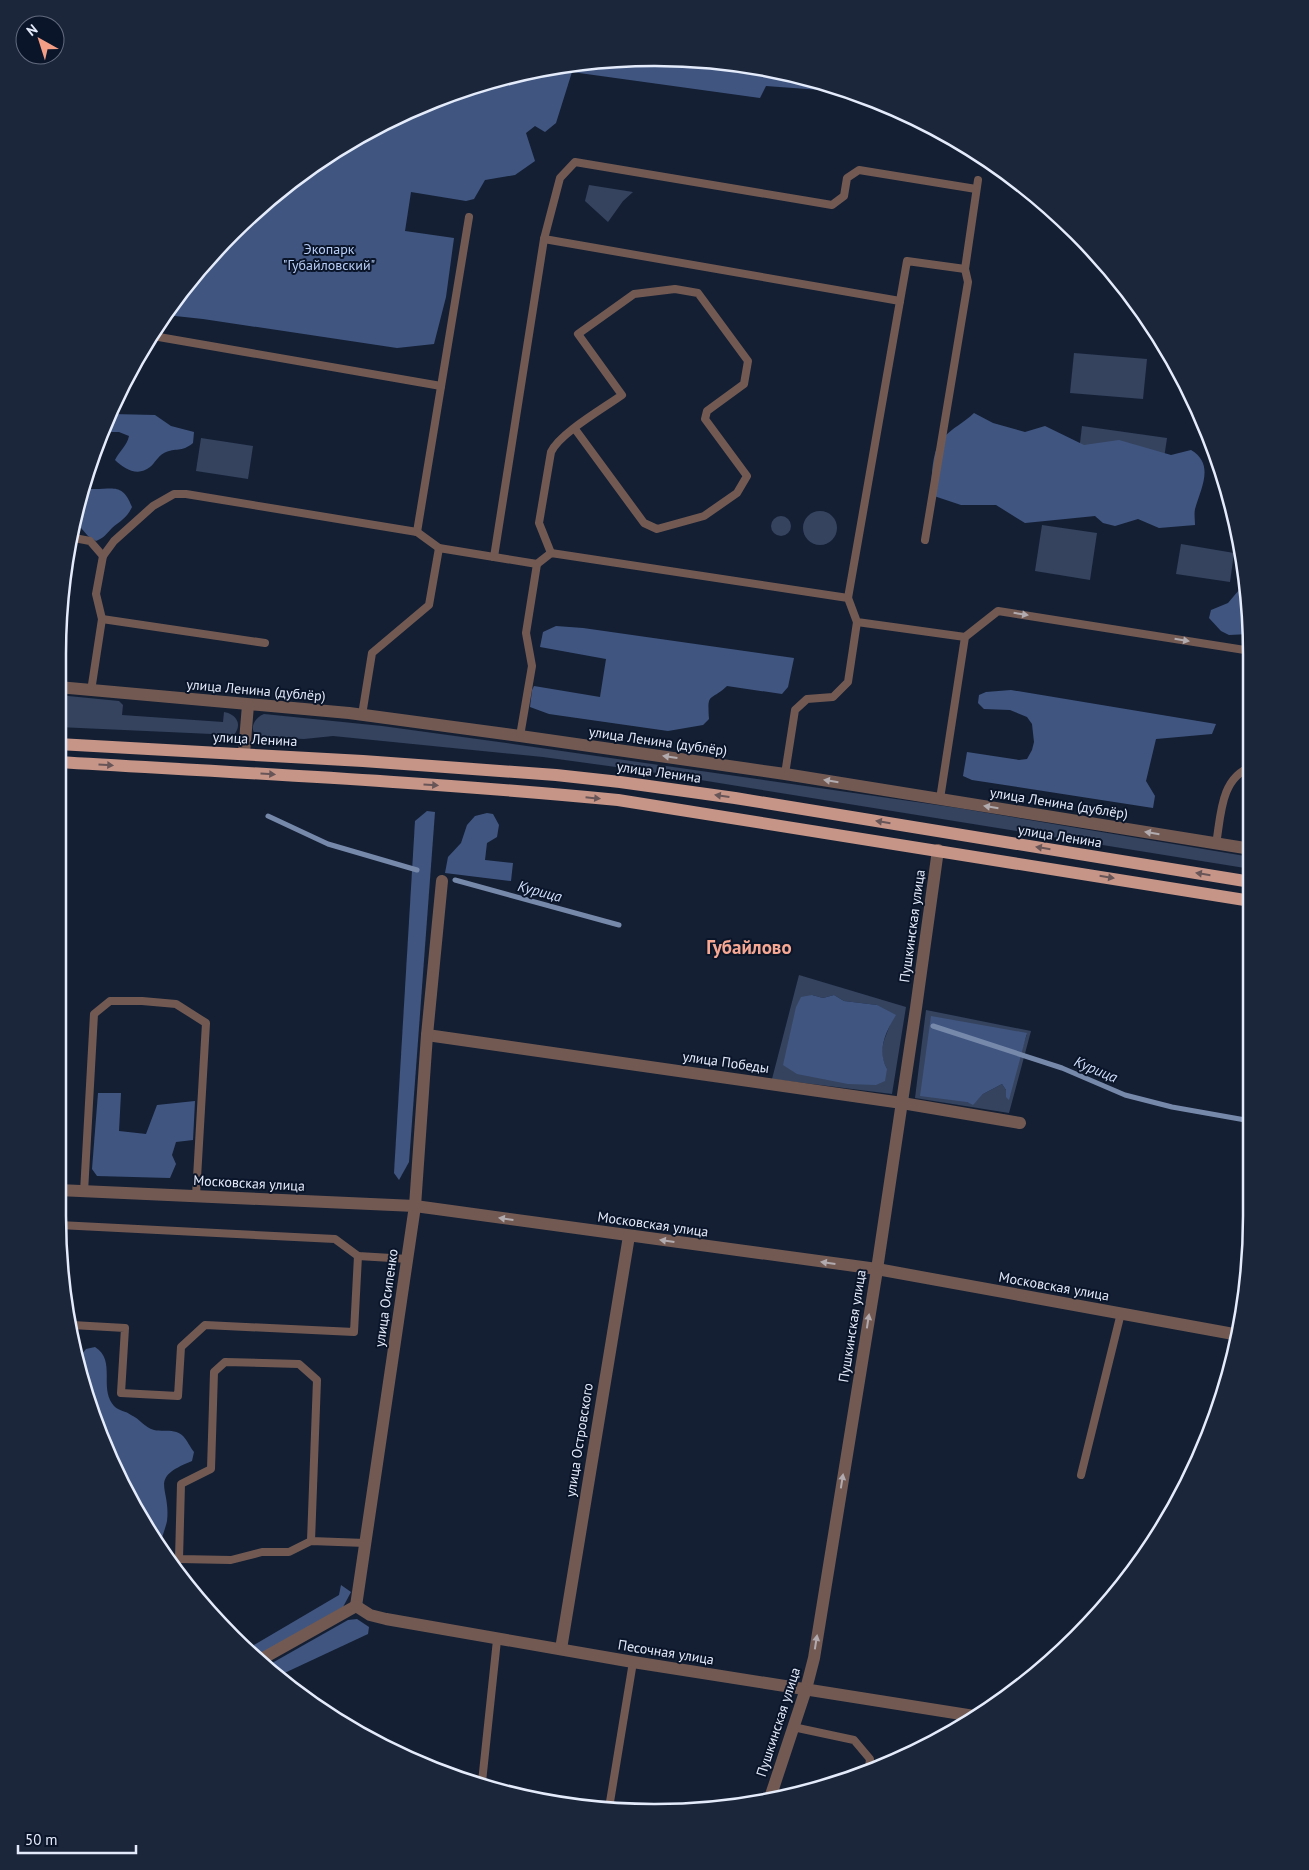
<svg xmlns="http://www.w3.org/2000/svg" width="1309" height="1870" viewBox="0 0 1309 1870" font-family="'PT Sans',sans-serif">
<style>
.green{fill:#35435e;fill-rule:evenodd}
.forest{fill:#405680}
.lines{fill:none;stroke-linecap:round;stroke-linejoin:round}
.stream{stroke:#7789ab;stroke-width:5}
.lane{stroke:#725a53;stroke-width:8}
.street{stroke:#725a53;stroke-width:12}
.primary{stroke:#c69587;stroke-width:12}
.oneway{fill:#b1aaaf}
.oneway2{fill:#685558}
.labels{text-anchor:middle;dominant-baseline:central;stroke-width:4;stroke-linejoin:round;paint-order:stroke}
.park-label{font-size:14px;fill:#b9cff8;stroke:#0b152a}
.street-label{font-size:14px;fill:#e4ecfb;stroke:#0b152a}
.water-label{font-size:15px;font-style:italic;fill:#cfdefa;stroke:#0b152a}
.district-label{font-size:19px;font-weight:bold;fill:#f8a892;stroke:#0b152a}
.rim{fill:none;stroke:#e4ecfb;stroke-width:2.5}
</style>
<rect width="100%" height="100%" fill="#141f34"/>
<!-- green -->
<g class="green">
<path d="M589,185l44,7 -10,9 -15,21 -23,-21z"/>
<path d="M1074,353l73,6 -4,40 -73,-6z"/>
<path d="M1082,426l85,12 -5,34 -84,-12z"/>
<path d="M201,438l52,8 -5,33 -52,-8z"/>
<circle cx="820" cy="528" r="17"/>
<circle cx="781" cy="526" r="10"/>
<path d="M1042,525l55,8 -7,47 -55,-9z"/>
<path d="M1181,544l53,9 -4,29 -54,-8z"/>
<path d="M58,695l61,6 4,4 -1,10 101,7 1,-10c12,2 19,12 10,23l-176,-8z"/>
<path d="M264,714l118,12 131,18 445,64 293,49v12l-606,-98 -102,-14 -210,-21 -29,3 -43,-2c-14,-4 -8,-19 3,-23z"/>
<path d="M799,975l107,32 -14,87 -120,-15zM812,995l11,3 11,-3 10,6 33,4 13,20c-7,18 -12,27 -3,44z"/>
<path d="M926,1010l105,21 -22,82 -94,-15zM1027,1034l-21,63v-7l-4,-6 -19,10 -10,10 -6,-2z"/>
</g>
<!-- forest -->
<g class="forest">
<path d="M655,58l116,11 77,23 -82,-6 -6,12 -188,-26 -16,51 -11,9 -10,-6 -9,7 9,28 -20,14 -30,5 -11,19 -8,2 -55,-9 -6,39 49,7 -8,59 -12,47 -37,4 -194,-29 -37,-4 15,-24 52,-59 90,-74 103,-55 112,-34z"/>
<path d="M974,413l19,10 32,9 20,-6 39,19 35,-5 52,15 20,-5c24,14 10,38 4,59 -1,5 0,11 0,16l-36,3 -21,-9 -23,7 -12,-3 -8,-7 -70,7 -29,-18h-35l-30,-10c1,-18 0,-44 12,-57 9,-10 22,-16 31,-25z"/>
<path d="M111,414l44,1 16,11 23,6 -1,11c-12,10 -17,4 -29,10 -7,4 -9,10 -14,14 -12,10 -26,2 -35,-7 5,-10 12,-14 14,-24l-10,-4h-10l-3,-3z"/>
<path d="M88,481l3,8c22,1 31,-7 41,18 -5,11 -12,14 -20,21 -6,6 -8,10 -16,13l-8,-5 -13,-15z"/>
<path d="M1245,588l4,46 -20,1 -8,-4 -12,-13 2,-8 17,-7 11,-13z"/>
<path d="M556,626l27,2 211,30 -6,29 -6,7 -55,-8c-17,16 -20,5 -18,33l-6,6 -35,6 -119,-17 -19,-7 2,-17 2,-4 66,11 6,-38 -66,-12 3,-15z"/>
<path d="M1011,690l205,34 -4,10 -56,5 -10,42 9,15 -2,12 -181,-28 -9,-4 4,-24 52,8 8,-1 5,-9 2,-8 -2,-18 -5,-7 -17,-7 -26,-1 -6,-6 1,-8 7,-3z"/>
<path d="M427,811l8,1 -26,350 -10,18 -5,-7 21,-352z"/>
<path d="M487,813l6,1 6,11 -2,12 -10,6 -2,17 28,3 -2,18 -66,-8 3,-16 13,-14 6,-18 8,-9z"/>
<path d="M812,995l11,3 11,-3 10,6 33,4 19,10c-11,18 -19,35 -9,54l-2,12 -9,4 -28,-1 -51,-10 -14,-9 13,-58 5,-10z"/>
<path d="M931,1016l96,17 -18,67 -3,-3v-7l-4,-6 -19,10 -10,11 -6,-3 -47,-6z"/>
<path d="M98,1093h23l-2,38 27,3 11,-29 38,-4 -2,39 -17,2 -4,13 4,9 -6,14 -73,-2 -5,-7z"/>
<path d="M95,1347c22,14 3,41 19,59 5,5 12,5 17,9 9,4 13,12 23,15 9,2 21,-2 29,6 4,4 7,11 11,16l-2,9c-45,18 -21,25 -25,60 -2,9 -6,18 -8,27l-56,-104 -25,-74 -1,-10 9,-11z"/>
<path d="M341,1585l10,7 -8,15 -88,50 -8,-8 92,-54z"/>
<path d="M357,1619l12,8 -1,7 -90,42 -13,-9 83,-47z"/>
</g>
<g class="lines">
<!-- stream -->
<g class="stream">
<path d="M268,816l60,28 89,26"/>
<path d="M455,880l164,45"/>
<path d="M933,1026l129,42 63,27 47,12 79,14"/>
</g>
<!-- lane -->
<g class="lane">
<path d="M544,239l356,62"/>
<path d="M153,336l288,50"/>
<path d="M417,532l52,-315"/>
<path d="M69,537l21,4 13,15"/>
<path d="M925,540l43,-258 -3,-13"/>
<path d="M551,553l-12,-30 12,-71c9,-19 53,-44 71,-57l-44,-61 56,-40 41,-5 23,4 50,68 -4,23 -37,27 -2,8 42,57 -10,17 -33,23 -47,13 -13,-6 -69,-94"/>
<path d="M494,557l50,-318 16,-61 15,-16 257,43 12,-9 3,-18 12,-8 117,19"/>
<path d="M848,598l59,-337 58,8 13,-89"/>
<path d="M102,619l163,24"/>
<path d="M91,691l11,-72 -6,-25 7,-38 11,-15 39,-35 21,-12h12l231,38 22,16"/>
<path d="M362,715l10,-62 57,-48 10,-57 98,16"/>
<path d="M520,736l12,-70 -6,-33 11,-69 14,-11 297,45 9,24 108,15"/>
<path d="M785,774l10,-64 12,-11 26,-2 15,-15 9,-60"/>
<path d="M940,799l25,-162 33,-26 253,40"/>
<path d="M1216,844c5,-27 4,-66 35,-77"/>
<path d="M84,1192l10,-178 16,-13h32l34,3 30,19 -10,172"/>
<path d="M59,1225l276,14 23,17 50,3"/>
<path d="M72,1325l53,3 -4,65 57,3 3,-49 24,-22 149,7 4,-76"/>
<path d="M1081,1475l40,-162"/>
<path d="M311,1541l6,-161 -18,-16 -74,-2 -11,10 -3,97 -30,15 -2,75 52,1 31,-8h27l22,-11 54,2"/>
<path d="M793,1727l61,13 16,19 -1,9"/>
<path d="M482,1782l15,-142"/>
<path d="M609,1808l24,-146"/>
</g>
<!-- street -->
<g class="street">
<path d="M58,687l291,26 171,23 265,38 466,75"/>
<path d="M244,753l4,-48"/>
<path d="M427,1035l475,68 118,20"/>
<path d="M58,1190l357,16 462,63 362,66"/>
<path d="M356,1606l59,-400 12,-171 15,-154"/>
<path d="M356,1606l14,9 16,4 247,43 341,54"/>
<path d="M561,1649l68,-413"/>
<path d="M258,1661l98,-55"/>
<path d="M769,1801l37,-112 8,-31 62,-382 40,-268 22,-158"/>
</g>
<!-- primary -->
<g class="primary">
<path d="M58,744l305,17 193,14 64,7 115,16 516,84"/>
<path d="M58,762c186,11 373,20 560,38l633,101"/>
</g>
</g>
<!-- one-way arrows -->
<defs><path id="oneway-solid" d="M-6-.8H1V-3.2L6.5 0L1 3.2V.8H-6Z" transform="scale(1.25)"/></defs>
<g class="oneway">
<use href="#oneway-solid" transform="translate(1021 614) rotate(9)"/>
<use href="#oneway-solid" transform="translate(1182 640) rotate(9)"/>
<use href="#oneway-solid" transform="translate(670 757) rotate(-172)"/>
<use href="#oneway-solid" transform="translate(831 781) rotate(-171)"/>
<use href="#oneway-solid" transform="translate(991 807) rotate(-171)"/>
<use href="#oneway-solid" transform="translate(1152 833) rotate(-171)"/>
<use href="#oneway-solid" transform="translate(506 1219) rotate(-172)"/>
<use href="#oneway-solid" transform="translate(667 1241) rotate(-172)"/>
<use href="#oneway-solid" transform="translate(828 1263) rotate(-172)"/>
<use href="#oneway-solid" transform="translate(868 1321) rotate(-81)"/>
<use href="#oneway-solid" transform="translate(842 1481) rotate(-81)"/>
<use href="#oneway-solid" transform="translate(816 1642) rotate(-81)"/>
</g>
<g class="oneway2">
<use href="#oneway-solid" transform="translate(106 765) rotate(3)"/>
<use href="#oneway-solid" transform="translate(268 774) rotate(3)"/>
<use href="#oneway-solid" transform="translate(431 785) rotate(4)"/>
<use href="#oneway-solid" transform="translate(722 796) rotate(-172)"/>
<use href="#oneway-solid" transform="translate(593 798) rotate(6)"/>
<use href="#oneway-solid" transform="translate(883 822) rotate(-171)"/>
<use href="#oneway-solid" transform="translate(1043 848) rotate(-171)"/>
<use href="#oneway-solid" transform="translate(1203 874) rotate(-171)"/>
<use href="#oneway-solid" transform="translate(1107 877) rotate(9)"/>
</g>
<g class="labels">
<!-- park labels -->
<g class="park-label">
<text x="329" y="249">Экопарк<tspan x="329" dy="16">"Губайловский"</tspan></text>
</g>
<!-- street labels -->
<g class="street-label">
<text transform="translate(256 690) rotate(5)">улица Ленина (дублёр)</text>
<text transform="translate(255 739) rotate(3)">улица Ленина</text>
<text transform="translate(658 741) rotate(8)">улица Ленина (дублёр)</text>
<text transform="translate(659 772) rotate(8)">улица Ленина</text>
<text transform="translate(1059 803) rotate(9)">улица Ленина (дублёр)</text>
<text transform="translate(1060 836) rotate(9)">улица Ленина</text>
<text transform="translate(912 926) rotate(-82)">Пушкинская улица</text>
<text transform="translate(726 1062) rotate(8)">улица Победы</text>
<text transform="translate(249 1183) rotate(3)">Московская улица</text>
<text transform="translate(653 1224) rotate(8)">Московская улица</text>
<text transform="translate(1054 1286) rotate(10)">Московская улица</text>
<text transform="translate(386 1298) rotate(-82)">улица Осипенко</text>
<text transform="translate(852 1326) rotate(-81)">Пушкинская улица</text>
<text transform="translate(579 1440) rotate(-81)">улица Островского</text>
<text transform="translate(666 1652) rotate(9)">Песочная улица</text>
<text transform="translate(778 1722) rotate(-72)">Пушкинская улица</text>
</g>
<!-- water labels -->
<g class="water-label">
<text transform="translate(540 891) rotate(15)">Курица</text>
<text transform="translate(1096 1069) rotate(23)">Курица</text>
</g>
<!-- district labels -->
<g class="district-label">
<text x="749" y="947">Губайлово</text>
</g>
</g>
<!-- crop -->
<path d="M0 0H1309V1870H0ZM654 66H655A588 588 0 0 1 1243 654V1216A588 588 0 0 1 655 1804H654A588 588 0 0 1 66 1216V654A588 588 0 0 1 654 66Z" fill="#1c263b" fill-rule="evenodd"/>
<path class="rim" d="M654 66H655A588 588 0 0 1 1243 654V1216A588 588 0 0 1 655 1804H654A588 588 0 0 1 66 1216V654A588 588 0 0 1 654 66Z"/>
<!-- north arrow -->
<g transform="translate(40 40) rotate(321)"><circle r="24" fill="#0b152a" stroke="#626b7e"/>
<path d="M0-4L9 19L0 12L-9 19Z" fill="#f49e86"/>
<text y="-8" font-size="14" font-weight="bold" text-anchor="middle" fill="#e4ecfb">N</text>
</g>
<!-- scale -->
<path d="M18 1845v8h118v-8" fill="none" stroke="#e4ecfb" stroke-width="2.5"/>
<text x="25" y="1845" font-size="15" fill="#e4ecfb" stroke="#0b152a" stroke-width="4" paint-order="stroke">50 m</text>
</svg>
